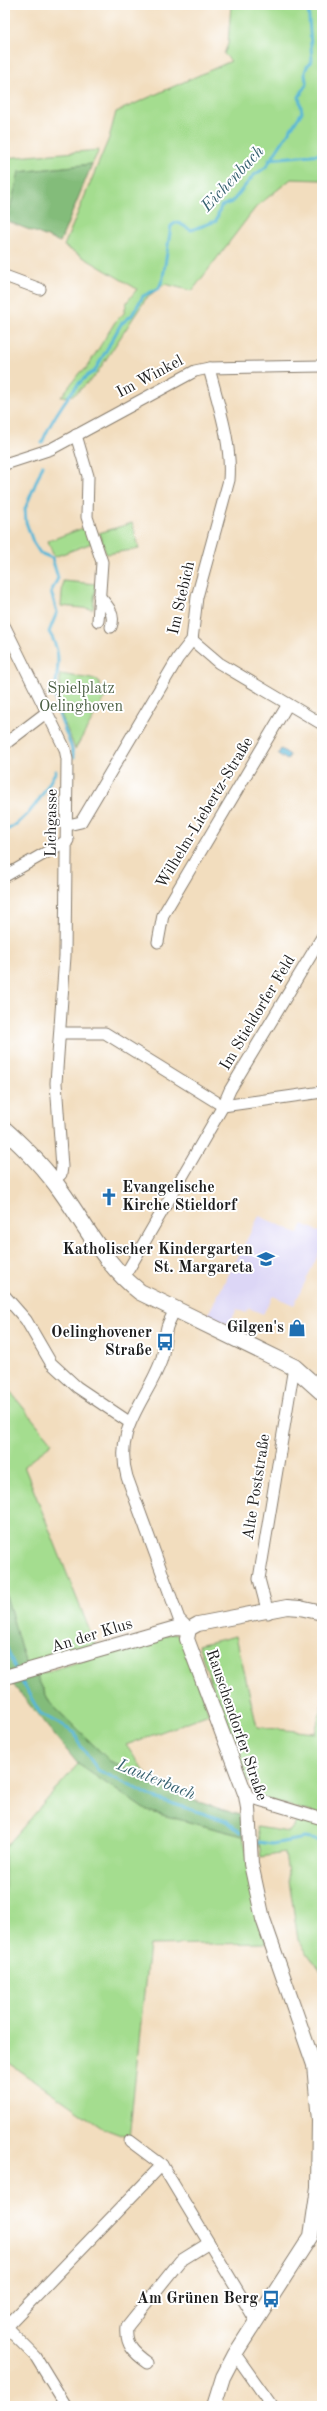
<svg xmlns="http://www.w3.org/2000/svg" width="327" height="2411" viewBox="0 0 327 2411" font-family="'Old Standard TT',serif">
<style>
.built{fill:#dcd6f6}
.green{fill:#a4dd8f;stroke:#607c56}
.forest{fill:#83bc7a;stroke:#506c4b}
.water{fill:#58b7d7;stroke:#3a6a7a}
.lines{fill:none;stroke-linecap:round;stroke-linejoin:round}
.stream{stroke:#58b7d7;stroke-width:3}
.minor-casing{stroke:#877c6d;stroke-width:13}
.tertiary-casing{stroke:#877c6d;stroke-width:16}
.secondary-casing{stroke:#877c6d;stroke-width:18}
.minor{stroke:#fff;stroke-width:11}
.tertiary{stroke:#fff;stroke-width:14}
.secondary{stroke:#fff;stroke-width:16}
.labels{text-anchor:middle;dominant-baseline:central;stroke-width:4;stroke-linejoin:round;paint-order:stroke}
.street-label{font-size:16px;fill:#1c1c1c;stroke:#fff}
.park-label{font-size:16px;fill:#4c6044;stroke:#fff}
.poi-label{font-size:16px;font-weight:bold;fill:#1c1c1c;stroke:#fff;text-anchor:end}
.water-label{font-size:17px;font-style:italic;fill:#376270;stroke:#fff}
</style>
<rect width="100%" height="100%" fill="#fff"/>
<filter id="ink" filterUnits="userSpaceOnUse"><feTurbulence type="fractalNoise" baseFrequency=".025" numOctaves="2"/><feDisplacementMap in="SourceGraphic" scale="8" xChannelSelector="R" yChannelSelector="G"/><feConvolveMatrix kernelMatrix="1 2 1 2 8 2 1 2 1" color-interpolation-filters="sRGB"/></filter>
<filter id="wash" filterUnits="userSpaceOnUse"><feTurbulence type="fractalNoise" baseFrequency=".012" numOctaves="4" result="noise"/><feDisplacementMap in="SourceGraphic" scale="16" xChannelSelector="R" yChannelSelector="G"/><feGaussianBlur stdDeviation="0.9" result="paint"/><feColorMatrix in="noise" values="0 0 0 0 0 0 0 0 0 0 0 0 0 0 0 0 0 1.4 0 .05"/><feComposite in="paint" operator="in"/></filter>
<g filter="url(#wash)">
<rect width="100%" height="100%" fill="#f2ddbe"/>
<!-- built -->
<path class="built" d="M259,1216l39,17 5,-9 19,9v14l-28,58 -21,-9 -10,18 -14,-6 -3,5 -9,-4 -8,16 -22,-9z"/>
<!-- green -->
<g class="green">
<path d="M231,5h91v175l-31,-1 -35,28 -64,84 -27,-7 -18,13 -52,79 -21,19 -13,2 19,-25 6,-3 29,-47 9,-9 3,-11 10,-13 -73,-43 45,-108 7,-26 115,-51 -7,-7 4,-10z"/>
<path d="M99,150l-7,14 -72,8 -13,49h-2v-63z"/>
<path d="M132,523l7,26 -33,5 -7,-21z"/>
<path d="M86,527l6,16 -38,14 -6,-16z"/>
<path d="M63,581l33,3 -3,25 -32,-3z"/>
<path d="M60,674l38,6 7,18 -30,51 -16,-40z"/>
<path d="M5,1385l47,58 -28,23 73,183 -70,20 -22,-77z"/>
<path d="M173,1633l9,4 27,77 -83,31 26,37 -42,-21 -60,-58 -14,-28z"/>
<path d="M236,1636l21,91 58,6 7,-29v111l-67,-19 -2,-11 -8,-6 -47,-134z"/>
<path d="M78,1764l69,47 96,25 24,107 -118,2 -20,193 -27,-10 -97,-68v-212z"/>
<path d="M300,1817l22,7v150l-24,-34 -13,-87 -24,4 -4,-30 32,5z"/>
</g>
<!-- forest -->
<g class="forest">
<path d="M92,164l-32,78 -53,-21 12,-49z"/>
<path d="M5,1592l22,77 -22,5z"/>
<path d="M36,1675l14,28 60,58 76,37 57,18v20l-96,-25 -69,-47 -68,-83z"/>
</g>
<!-- water -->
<path class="water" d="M281,749l9,6 -3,5 -9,-6z"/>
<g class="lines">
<!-- stream -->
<g class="stream">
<path d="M269,159l53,-5"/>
<path d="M42,443c7,-19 34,-64 52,-71l27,-48 11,-9 11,-19 16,-8 4,-10 8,-52 6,-4 14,8 25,-9 5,-15 11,-4 21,-26 13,-9 36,-55 -3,-15 8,-14c-4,-10 -2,-15 5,-23l-4,-55"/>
<path d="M43,465l-18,44 1,13 7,20 7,11 12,5 6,20 -7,14 6,20 -8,20c19,29 1,48 8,75 4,17 13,32 17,50"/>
<path d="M5,831c24,-11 39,-38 51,-60"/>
<path d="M5,1644l11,26"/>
<path d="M19,1677l21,36 35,20 3,9 20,28 57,28 72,23 13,11"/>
<path d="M258,1842l14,2 33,-6 17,3"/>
</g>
</g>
</g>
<g filter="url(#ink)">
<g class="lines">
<!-- minor casing -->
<g class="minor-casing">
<g id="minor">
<path d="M5,276l35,13"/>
<path d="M76,435l12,41 -1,41 15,45 -4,59"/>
<path d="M5,464l46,-15 144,-78 14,-3 113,-2"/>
<path d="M99,596c8,9 17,18 12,31"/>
<path d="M5,627l60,122 2,10 -2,197 -9,127 6,84 -1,7 -7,6"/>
<path d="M192,640l27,23 103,61"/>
<path d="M5,744l42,-32"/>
<path d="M68,825l13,-3 97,-164 14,-18 5,-43 32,-117c3,-38 -11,-76 -20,-112"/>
<path d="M5,876l63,-36"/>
<path d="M158,942l5,-27 125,-211"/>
<path d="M60,1033h45l118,73"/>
<path d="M223,1106l99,-14"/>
<path d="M123,1279l100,-173 7,-16 92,-153"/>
<path d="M5,1296l21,24 25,43 26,24 52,35"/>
<path d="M176,1308c-3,6 -7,13 -9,19 -3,11 -2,23 -6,34 -15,41 -48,68 -34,116l52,142 10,10"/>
<path d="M268,1613l-9,-34 35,-212"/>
<path d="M246,1796l76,23"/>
<path d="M130,2141l32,24"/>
<path d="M6,2327l30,30 30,49"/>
<path d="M5,2328l157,-163 94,156"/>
<path d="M235,2354l37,52"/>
<path d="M148,2363c-14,-10 -23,-18 -21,-36l53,-66 29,-18"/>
</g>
</g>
<!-- tertiary casing -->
<g class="tertiary-casing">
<g id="tertiary">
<path d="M189,1629l-2,10 59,157 2,12 3,56 12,55 51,146 5,55 -1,67 -7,49 -76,118 -12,23 -9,29"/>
<path d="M189,1629l9,-5 89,-17 13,1 22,5"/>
<path d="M5,1677l171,-49 13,1"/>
</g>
</g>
<!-- secondary casing -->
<g class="secondary-casing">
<path id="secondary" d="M5,1130c21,19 40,38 56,61 26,36 43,73 79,101l154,75 28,25"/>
</g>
<!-- minor -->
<use href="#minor" class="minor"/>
<!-- tertiary -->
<use href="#tertiary" class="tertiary"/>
<!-- secondary -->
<use href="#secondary" class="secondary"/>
</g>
</g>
<!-- icons -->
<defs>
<g id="church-bare" transform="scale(1.38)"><path d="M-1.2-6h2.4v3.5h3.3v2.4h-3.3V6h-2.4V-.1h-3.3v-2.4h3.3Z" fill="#1f6fb2" stroke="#fff" stroke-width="2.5" paint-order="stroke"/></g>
<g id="school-bare" transform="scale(1.38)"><path d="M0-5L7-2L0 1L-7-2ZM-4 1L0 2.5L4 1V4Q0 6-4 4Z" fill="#1f6fb2" stroke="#fff" stroke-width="2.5" paint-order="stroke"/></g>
<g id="shop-bare" transform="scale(1.38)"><path d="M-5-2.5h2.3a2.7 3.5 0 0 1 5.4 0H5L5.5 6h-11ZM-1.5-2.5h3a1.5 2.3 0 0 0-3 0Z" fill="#1f6fb2" stroke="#fff" stroke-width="2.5" paint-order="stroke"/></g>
<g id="bus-bare" transform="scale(1.38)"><path d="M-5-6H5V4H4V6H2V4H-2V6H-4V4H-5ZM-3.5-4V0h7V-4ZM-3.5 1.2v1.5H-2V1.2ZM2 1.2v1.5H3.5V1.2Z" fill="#1f6fb2" stroke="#fff" stroke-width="2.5" paint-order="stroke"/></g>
</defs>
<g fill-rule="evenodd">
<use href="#church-bare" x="109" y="1197"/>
<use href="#school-bare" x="266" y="1259"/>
<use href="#shop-bare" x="297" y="1328"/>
<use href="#bus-bare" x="165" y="1342"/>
<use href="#bus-bare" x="271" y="2299"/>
</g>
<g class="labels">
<!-- street labels -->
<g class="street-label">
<text transform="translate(150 377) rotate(-28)">Im Winkel</text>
<text transform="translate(182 598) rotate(-77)">Im Stebich</text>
<text transform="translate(205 813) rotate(-59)">Wilhelm-Liebertz-Straße</text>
<text transform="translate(52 823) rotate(-89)">Lichgasse</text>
<text transform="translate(258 1013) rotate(-59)">Im Stieldorfer Feld</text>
<text transform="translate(257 1487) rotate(-81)">Alte Poststraße</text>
<text transform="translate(92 1636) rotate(-17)">An der Klus</text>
<text transform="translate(236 1725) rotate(71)">Rauschendorfer Straße</text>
</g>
<!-- park labels -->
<g class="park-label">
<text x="81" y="689">Spielplatz<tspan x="81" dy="18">Oelinghoven</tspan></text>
</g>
<!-- poi labels -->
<g class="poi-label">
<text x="122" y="1188" text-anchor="start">Evangelische<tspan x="122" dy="18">Kirche Stieldorf</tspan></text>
<text x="253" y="1250">Katholischer Kindergarten<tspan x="253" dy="18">St. Margareta</tspan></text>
<text x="284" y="1328">Gilgen's</text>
<text x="152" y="1333">Oelinghovener<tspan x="152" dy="18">Straße</tspan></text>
<text x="258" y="2299">Am Grünen Berg</text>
</g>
<!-- water labels -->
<g class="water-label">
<text transform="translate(233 179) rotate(-47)">Eichenbach</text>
<text transform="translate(156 1780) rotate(22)">Lauterbach</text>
</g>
</g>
<!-- margin -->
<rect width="327" height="2411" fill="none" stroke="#fff" stroke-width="20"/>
</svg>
